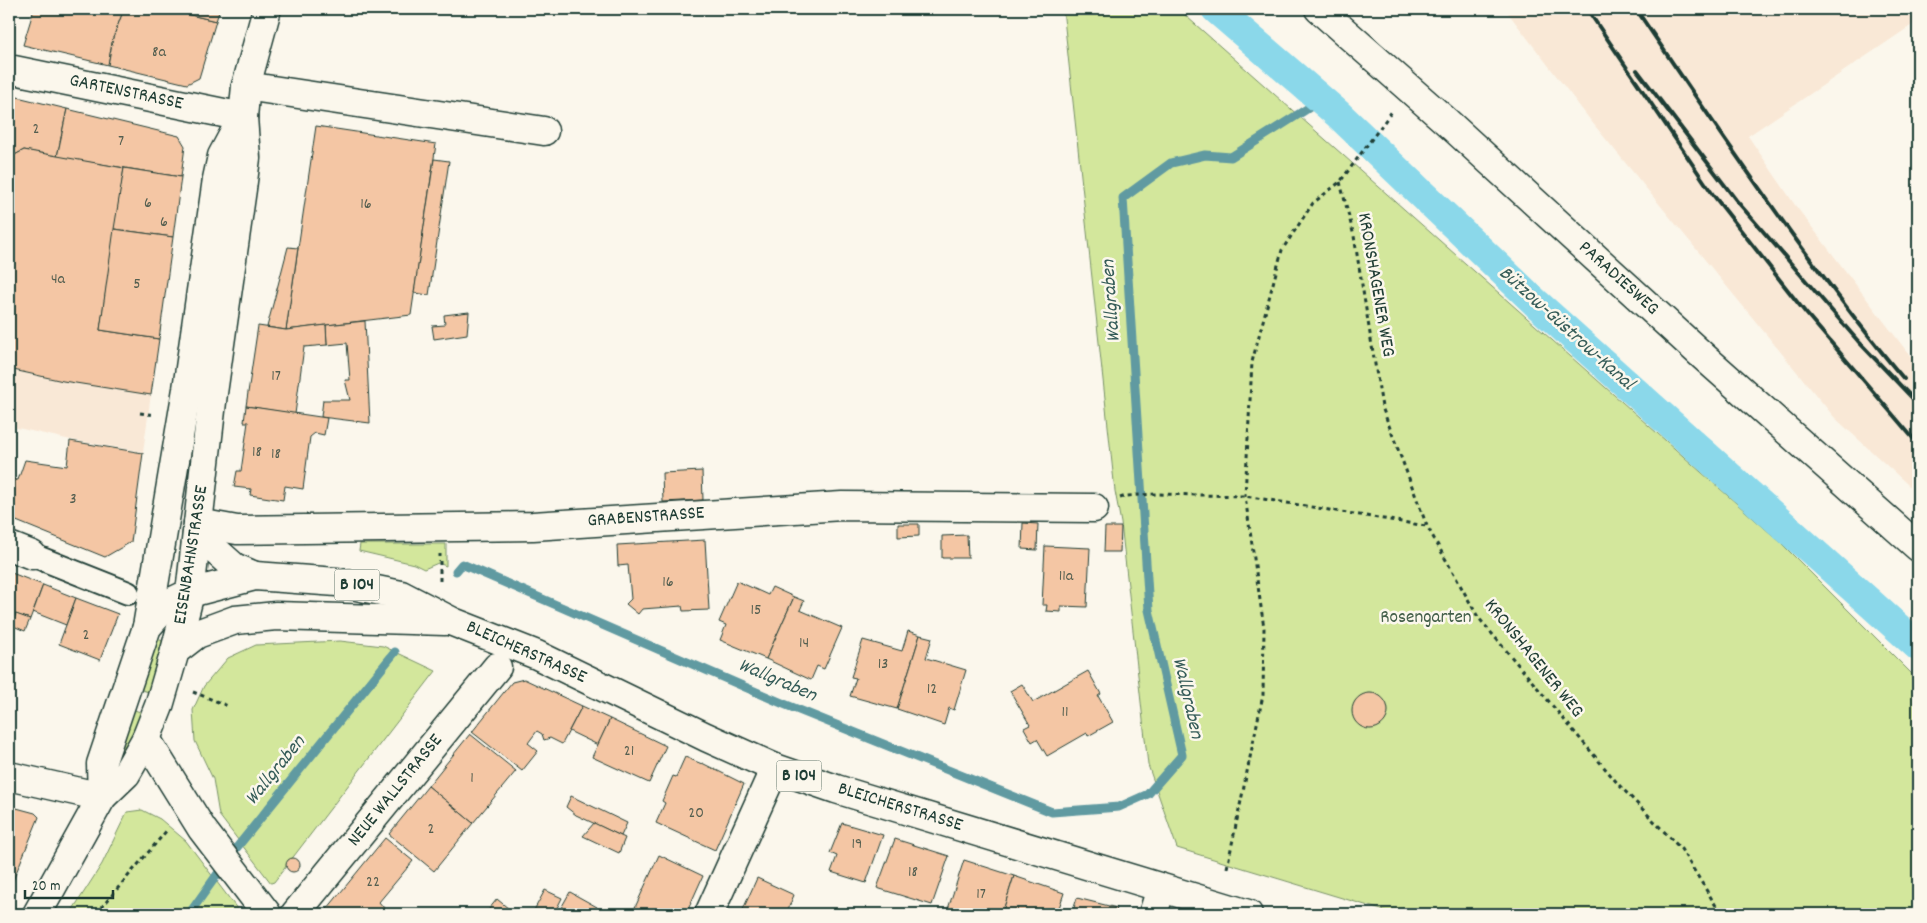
<svg xmlns="http://www.w3.org/2000/svg" width="1927" height="923" viewBox="0 0 1927 923" font-family="Dekko,sans-serif">
<style>
.built{fill:#f9e8d6}
.green{fill:#d3e79c;stroke:#799268}
.lines{fill:none;stroke-linecap:round;stroke-linejoin:round}
.stream{stroke:#609aa1;stroke-width:9}
.canal{stroke:#8bd8ea;stroke-width:30}
.building{fill:#f4c6a4;stroke:#1f3d34}
.pedestrian-casing{stroke:#1f3d34;stroke-width:26}
.minor-casing{stroke:#1f3d34;stroke-width:31}
.tertiary-casing{stroke:#1f3d34;stroke-width:31}
.primary-casing{stroke:#1f3d34;stroke-width:31}
.path{stroke:#1f3d34;stroke-width:3;stroke-dasharray:4 4;stroke-linecap:butt}
.pedestrian{stroke:#fbf7ec;stroke-width:22}
.minor{stroke:#fbf7ec;stroke-width:28}
.tertiary{stroke:#fbf7ec;stroke-width:28}
.primary{stroke:#fbf7ec;stroke-width:28}
.rail{stroke:#1f3d34;stroke-width:4}
.labels{text-anchor:middle;dominant-baseline:central;stroke-width:5;stroke-linejoin:round;paint-order:stroke}
.number-label{font-size:16px;fill:#545f50}
.shield{fill:#fbf7ec;stroke:#61756b;stroke-width:1}
.shield-label{font-size:18px;font-weight:bold;fill:#1f3d34}
.street-label{font-size:19px;fill:#1f3d34;stroke:#fbf7ec}
.park-label{font-size:19px;fill:#435f49;stroke:#fbf7ec}
.water-label{font-size:20px;font-style:italic;fill:#355c58;stroke:#fbf7ec}
</style>
<rect width="100%" height="100%" fill="#fbf7ec"/>
<filter id="ink" filterUnits="userSpaceOnUse"><feTurbulence type="fractalNoise" baseFrequency=".02" numOctaves="2"/><feDisplacementMap in="SourceGraphic" scale="10" xChannelSelector="R" yChannelSelector="G"/><feConvolveMatrix kernelMatrix="1 2 1 2 8 2 1 2 1" color-interpolation-filters="sRGB"/></filter>
<g filter="url(#ink)">
<!-- built -->
<g class="built">
<path d="M1505,9h413v12l-170,115 47,69 123,161v128l-84,-77 -243,-296z"/>
<path d="M23,152l158,26 -38,274 -72,-12 -62,-14v-266z"/>
</g>
<!-- green -->
<g class="green">
<path d="M1063,9h115l601,532 139,139v234h-523l-218,-66 -29,-83 -27,-242 -6,-32z"/>
<path d="M360,544h86v22l-8,-3 -14,6 -10,-5 -55,-13z"/>
<path d="M156,639l8,2 -15,51 -15,-4z"/>
<path d="M340,641l43,5 53,25 -162,211 -3,1 -52,-68 -6,-36 -18,-38 -2,-31 11,-24 24,-28 28,-13z"/>
<path d="M129,708l14,5 -20,44h-7z"/>
<path d="M142,810l18,9 26,22 55,73h-171l32,-50 25,-52z"/>
</g>
<g class="lines">
<!-- stream -->
<g class="stream">
<path d="M456,571l6,-7 322,140 268,108 67,-5 29,-13 34,-39 -33,-145 -26,-412 48,-35 34,-8 26,2 90,-57"/>
<path d="M189,914l45,-63 161,-199"/>
</g>
<!-- canal -->
<path class="canal" d="M1216,9l122,105 199,190 381,342"/>
</g>
<!-- building -->
<g class="building">
<path d="M34,9h90l-11,29 -5,27 -85,-20z"/>
<path d="M124,9h41l51,12 -17,57 -12,6 -79,-19 5,-27z"/>
<path d="M165,9h55l-4,12z"/>
<path d="M9,95l58,14 -10,48 -33,-7 -15,8z"/>
<path d="M67,109l112,27 6,10 -4,31 -124,-20z"/>
<path d="M316,126l120,18 -25,171 -125,15z"/>
<path d="M24,150l100,18 -24,162 59,9 -8,56 -88,-14 -54,-12v-211z"/>
<path d="M434,159l15,2 -20,134 -15,-2z"/>
<path d="M124,168l57,9 -8,60 -59,-8z"/>
<path d="M114,229l59,8 -14,102 -59,-9z"/>
<path d="M288,247l10,1 -12,82 -19,-3z"/>
<path d="M469,312l-2,22 -33,5 -2,-13 13,-1 -1,-10z"/>
<path d="M365,321l5,102 -49,-6 2,-17h27l-5,-20h5l-3,-37 -20,2 -1,-20z"/>
<path d="M326,325l1,20 -23,2 -9,67 -49,-8 12,-80 28,4z"/>
<path d="M246,406l81,12 -3,17 -9,-2 -5,4 -7,52 -18,-3 -2,14 -33,-5 1,-6 -17,-2 3,-16h4l7,-49h-4z"/>
<path d="M70,441l73,12 -12,89 -26,15 -96,-39v-40l9,2 7,-20 42,6z"/>
<path d="M702,471l1,29 -40,2 -1,-29z"/>
<path d="M1023,523l15,1 -1,26 -15,-1z"/>
<path d="M898,524h21v12l-21,1z"/>
<path d="M1105,527h16l-1,25h-16z"/>
<path d="M967,535l1,23h-26v-22z"/>
<path d="M705,540l4,70 -26,1 -1,-5 -40,3 -4,5 -12,-10 5,-5 -3,-34 -10,1 -1,-21z"/>
<path d="M1045,546l45,2 -3,59 -26,-1v6l-15,-1 1,-6h-5z"/>
<path d="M9,572l34,13 -13,34 -21,-7z"/>
<path d="M737,581l31,14 4,-8 22,10 -28,62 -46,-19 6,-15 -7,-3z"/>
<path d="M43,585l33,13 -10,27 -33,-13z"/>
<path d="M794,597l10,4 -4,9 42,18 -18,41 -7,-3 -6,14 -45,-21z"/>
<path d="M76,598l42,16 -18,46 -41,-16z"/>
<path d="M16,614l14,5 -5,12 -14,-6z"/>
<path d="M908,631l12,4 -23,74 -47,-13 6,-18 -5,-1 12,-37 39,11z"/>
<path d="M920,635l12,3 -6,20 40,12 -12,40 -5,-2 -5,17 -47,-16z"/>
<path d="M1088,671l13,23 -3,2 15,26 -25,14 -1,-3 -40,23 -10,-17 -5,3 -8,-14 6,-3 -20,-34 12,-7 11,18z"/>
<path d="M524,679l58,27 -20,38 -12,-6 -6,2 -2,-6 -5,-3 -9,12 10,8 -16,20 -50,-39 40,-50z"/>
<circle cx="1370" cy="711" r="18"/>
<path d="M582,706l28,13 -12,26 -29,-14z"/>
<path d="M610,719l56,27 -17,37 -57,-26z"/>
<path d="M470,734l46,37 -43,52 -45,-37z"/>
<path d="M685,757l17,7v-1l42,21 -29,66 -59,-27 9,-20 -3,-2 11,-25 3,1z"/>
<path d="M428,786l45,37 -39,48 -45,-37z"/>
<path d="M571,796l56,27 -6,13 -45,-21 -10,-8z"/>
<path d="M9,806l26,7 4,4 -23,56 -7,-3z"/>
<path d="M594,823l31,15 -6,15 -36,-17z"/>
<path d="M842,823l41,12 -17,48 -35,-11 6,-16 -7,-3z"/>
<path d="M385,838l28,23 -34,41 10,12h-66z"/>
<path d="M895,839l54,17 -17,49 -55,-17z"/>
<path d="M659,855l44,21 -17,38h-54z"/>
<circle cx="293" cy="865" r="7"/>
<path d="M964,860l50,16 -12,38h-49l-6,-2z"/>
<path d="M9,870l7,3 -7,18z"/>
<path d="M1014,876l50,17 -7,21h-55z"/>
<path d="M757,878l37,17 -8,19h-45z"/>
<path d="M545,890l17,8 -8,16h-22z"/>
<path d="M570,892l27,15 -4,7h-22l-10,-6z"/>
<path d="M1077,898l40,10 -1,3 5,3h-49z"/>
<path d="M497,899l18,15h-30z"/>
</g>
<g class="lines">
<!-- pedestrian casing -->
<g class="pedestrian-casing">
<path id="pedestrian" d="M32,555l96,38"/>
</g>
<!-- minor casing -->
<g class="minor-casing">
<g id="minor">
<path d="M1319,9l128,113 257,235 214,190"/>
<path d="M9,69l234,48"/>
<path d="M246,86l298,45"/>
<path d="M198,523l39,7 296,-4 309,-20 252,2"/>
<path d="M9,546l23,9"/>
<path d="M146,739l56,90 65,85"/>
<path d="M295,914l202,-247"/>
<path d="M709,914l66,-146"/>
<path d="M1153,914l8,-26"/>
</g>
</g>
<!-- tertiary casing -->
<g class="tertiary-casing">
<g id="tertiary">
<path d="M197,534l37,33 21,9"/>
<path d="M147,627l40,-238 30,-210 5,-23 21,-39"/>
<path d="M175,651l15,-58 23,-200 29,-204 4,-31 -3,-41 3,-31 21,-77"/>
<path d="M9,776l93,21"/>
</g>
</g>
<!-- primary casing -->
<g class="primary-casing">
<g id="primary">
<path d="M102,797l-1,-33 46,-137 20,-23 23,-11 65,-17 82,6 64,13 52,27 84,33 169,82 69,31 61,21 412,125"/>
<path d="M37,914l65,-117 24,-23 20,-35 13,-33 16,-55 22,-17 38,-14 41,-4 169,5"/>
</g>
</g>
<!-- path -->
<g class="path">
<path d="M1340,182l14,54 28,171 45,119 51,91 141,168 62,64 40,65"/>
<path d="M140,413l15,2"/>
<path d="M1120,498l6,-2 30,-2 89,2 181,30"/>
<path d="M440,581v-27"/>
<path d="M193,692l35,14"/>
<path d="M1227,868l36,-173 1,-67 -19,-132 7,-134 30,-112 31,-47 27,-21 53,-72"/>
<path d="M96,914l72,-85"/>
</g>
<!-- pedestrian -->
<use href="#pedestrian" class="pedestrian"/>
<!-- minor -->
<use href="#minor" class="minor"/>
<!-- tertiary -->
<use href="#tertiary" class="tertiary"/>
<!-- primary -->
<use href="#primary" class="primary"/>
<!-- rail -->
<g class="rail">
<path d="M1587,9l127,187 91,116 113,132"/>
<path d="M1636,9c57,84 114,169 175,251 30,40 60,81 93,119"/>
<path d="M1637,70l99,130 122,141 60,63"/>
</g>
</g>
</g>
<g class="labels">
<!-- number labels -->
<g class="number-label">
<text x="159" y="52">8a</text>
<text x="36" y="129">2</text>
<text x="121" y="141">7</text>
<text x="148" y="203">6</text>
<text x="366" y="204">16</text>
<text x="164" y="222">6</text>
<text x="58" y="279">4a</text>
<text x="137" y="284">5</text>
<text x="276" y="376">17</text>
<text x="257" y="452">18</text>
<text x="276" y="454">18</text>
<text x="73" y="499">3</text>
<text x="1066" y="576">11a</text>
<text x="668" y="582">16</text>
<text x="756" y="610">15</text>
<text x="86" y="635">2</text>
<text x="804" y="643">14</text>
<text x="883" y="664">13</text>
<text x="932" y="689">12</text>
<text x="1065" y="712">11</text>
<text x="629" y="751">21</text>
<text x="472" y="778">1</text>
<text x="696" y="813">20</text>
<text x="431" y="829">2</text>
<text x="857" y="844">19</text>
<text x="913" y="872">18</text>
<text x="373" y="882">22</text>
<text x="981" y="894">17</text>
</g>
<!-- shield labels -->
<g class="shield">
<rect x="334.5" y="569.5" width="45" height="31" rx="4"/>
<rect x="776.5" y="760.5" width="45" height="31" rx="4"/>
</g>
<g class="shield-label">
<text x="357" y="585">B 104</text>
<text x="799" y="776">B 104</text>
</g>
<!-- street labels -->
<g class="street-label">
<text transform="translate(126 93) rotate(12)">GARTENSTRASSE</text>
<text transform="translate(1618 279) rotate(42)">PARADIESWEG</text>
<text transform="translate(1375 285) rotate(80)">KRONSHAGENER WEG</text>
<text transform="translate(646 518) rotate(-4)">GRABENSTRASSE</text>
<text transform="translate(192 555) rotate(-81)">EISENBAHNSTRASSE</text>
<text transform="translate(526 653) rotate(24)">BLEICHERSTRASSE</text>
<text transform="translate(1533 659) rotate(51)">KRONSHAGENER WEG</text>
<text transform="translate(396 791) rotate(-51)">NEUE WALLSTRASSE</text>
<text transform="translate(900 808) rotate(17)">BLEICHERSTRASSE</text>
</g>
<!-- park labels -->
<g class="park-label">
<text x="1426" y="618">Rosengarten</text>
</g>
<!-- water labels -->
<g class="water-label">
<text transform="translate(1112 301) rotate(-94)">Wallgraben</text>
<text transform="translate(1566 329) rotate(42)">Bützow-Güstrow-Kanal</text>
<text transform="translate(777 681) rotate(23)">Wallgraben</text>
<text transform="translate(1187 698) rotate(77)">Wallgraben</text>
<text transform="translate(276 771) rotate(-51)">Wallgraben</text>
</g>
</g>
<!-- margin -->
<rect width="1927" height="923" fill="none" stroke="#fbf7ec" stroke-width="30"/>
<rect x="15" y="15" width="1897" height="893" fill="none" stroke="#1f3d34" stroke-width="2" filter="url(#ink)"/>
<!-- scale -->
<path d="M25 890v8h88v-8" fill="none" stroke="#1f3d34" stroke-width="2.5"/>
<text x="32" y="890" font-size="15" fill="#1f3d34" stroke="#fbf7ec" stroke-width="4" paint-order="stroke">20 m</text>
</svg>
